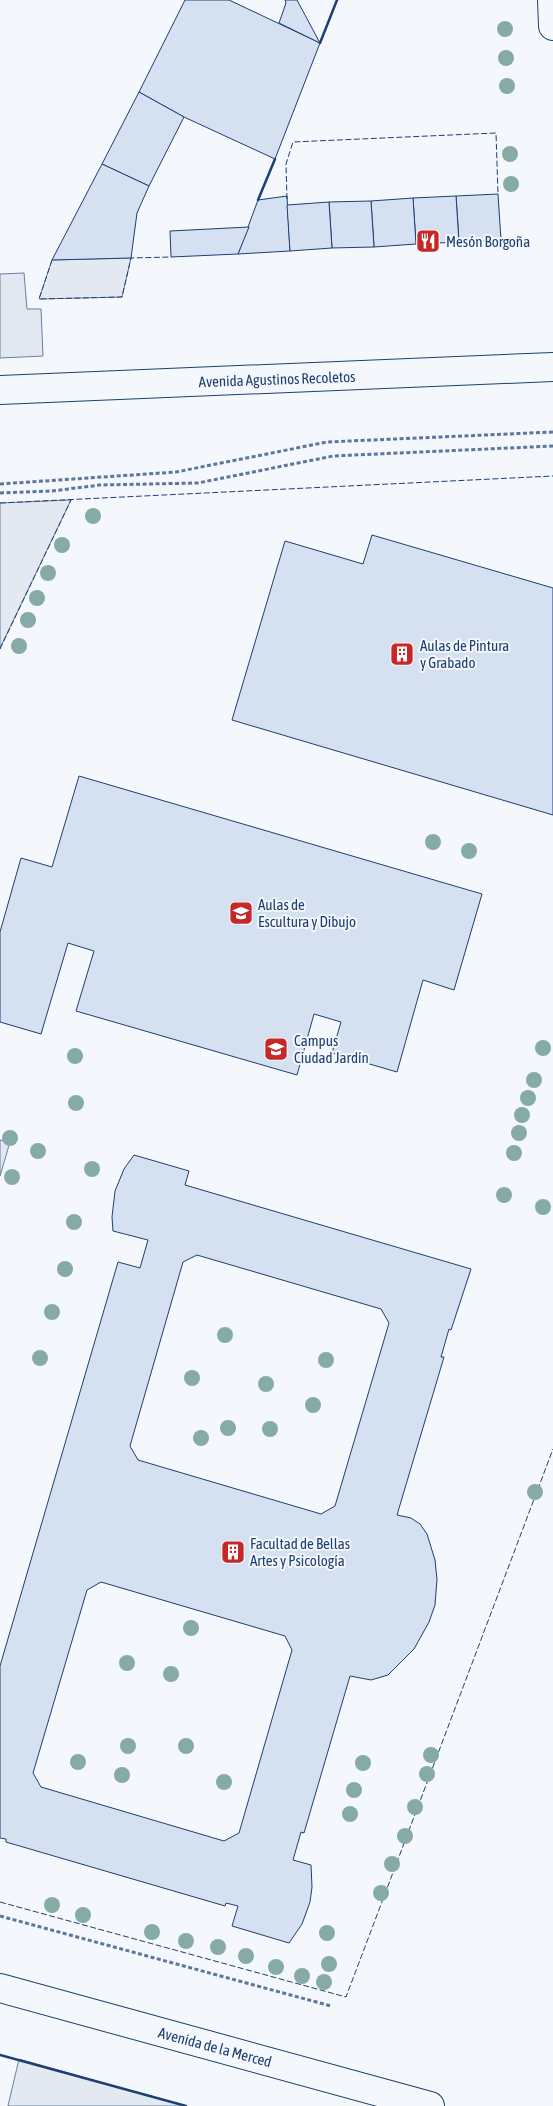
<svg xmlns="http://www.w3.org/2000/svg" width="553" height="2106" viewBox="0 0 553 2106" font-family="'Asap Condensed',sans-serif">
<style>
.green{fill:#e3e9f0;stroke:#687fa3}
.parking{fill:#e3e8f0;stroke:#687fa3}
.building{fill:#d5e0f0;stroke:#1d3f73;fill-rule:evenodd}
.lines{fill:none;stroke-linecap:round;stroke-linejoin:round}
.street-casing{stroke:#1d3f73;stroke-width:30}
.secondary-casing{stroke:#1d3f73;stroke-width:30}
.highway-casing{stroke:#1d3f73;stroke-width:30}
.path{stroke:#5e769c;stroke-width:3;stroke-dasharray:4 2.5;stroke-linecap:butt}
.street{stroke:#f4f7fb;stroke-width:28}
.secondary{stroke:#f4f7fb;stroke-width:28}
.highway{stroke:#f4f7fb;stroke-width:28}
.fence{stroke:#1d3f73;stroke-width:1;stroke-dasharray:6 2.5;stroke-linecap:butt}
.wall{stroke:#1d3f73;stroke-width:2.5}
.tree{fill:#86aba6}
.labels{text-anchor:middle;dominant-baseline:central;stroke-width:4;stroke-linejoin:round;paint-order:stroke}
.poi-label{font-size:15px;fill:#1d3f73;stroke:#f4f7fb;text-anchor:start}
.street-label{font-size:15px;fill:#1d3f73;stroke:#f4f7fb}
</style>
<rect width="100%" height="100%" fill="#f4f7fb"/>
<!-- green -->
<g class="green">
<path d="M131,258l-9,39 -83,2 13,-39z"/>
<path d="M71,500l-71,148v1v-146z"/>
<path d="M19,2059l167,47h-178z"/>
</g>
<!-- parking -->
<g class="parking">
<path d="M24,273l3,36h14l2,47 -43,2v-84z"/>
<path d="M0,1140l10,2 -10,34z"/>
</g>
<!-- building -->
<g class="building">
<path d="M185,0h44l91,43 -45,116 -91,-42 -45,-25z"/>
<path d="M285,0h12l23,43 -41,-20 7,-20z"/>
<path d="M139,92l45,25 -35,69 -47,-22z"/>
<path d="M102,164l47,22 -12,27 -6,45 -79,2z"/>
<path d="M498,194l3,46 -42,2 -3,-46z"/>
<path d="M287,196l3,55 -52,3 20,-54z"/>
<path d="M456,196l3,46 -43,2 -3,-46z"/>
<path d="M413,198l3,46 -42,3 -3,-46z"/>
<path d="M371,201l3,46 -42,1 -3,-46z"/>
<path d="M329,202l3,46 -42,3 -3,-46z"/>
<path d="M249,227l-11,27 -67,3 -1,-26z"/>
<path d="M372,535l181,53v227l-321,-95 53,-179 78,23z"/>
<path d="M79,776l403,118 -28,96 -31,-10 -26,92 -65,-19 9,-31 -27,-8 -17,61 -221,-64 18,-60 -26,-8 -27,91 -41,-12v-90l21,-74 31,9z"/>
<path d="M134,1155l55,16 -4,14 286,84 -20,61 -2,-1 -8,28h3l-47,158 14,3 9,6 7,10 8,26 2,19 -2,26 -6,17 -15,27 -26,26 -17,5 -21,-4 -46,157 -3,-1 -8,28 18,5 1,22 -2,15 -8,22 -13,19 -57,-17 6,-20 -12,-3 -1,3 -219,-64v-3l-6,-1v-172l118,-404 22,6 8,-28 -35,-9 -1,-14 3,-26 9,-22zM197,1255l184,54 8,14 -54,183 -14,8 -183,-54 -8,-14 53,-184zM101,1582l184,54 7,14 -53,183 -15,8 -183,-54 -8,-14 54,-183z"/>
</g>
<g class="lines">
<!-- street casing -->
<g class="street-casing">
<path id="street" d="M552,0l1,26"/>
</g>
<!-- secondary casing -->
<g class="secondary-casing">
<path id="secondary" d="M0,1988l430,118"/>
</g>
<!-- highway casing -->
<g class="highway-casing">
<path id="highway" d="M0,390l553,-23"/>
</g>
<!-- path -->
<g class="path">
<path d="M0,484l176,-12 151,-30 226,-10"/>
<path d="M0,493l52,-2 48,-6 98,-2 135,-27 220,-10"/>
<path d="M0,1916l331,90"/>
</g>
<!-- street -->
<use href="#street" class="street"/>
<!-- secondary -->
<use href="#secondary" class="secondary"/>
<!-- highway -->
<use href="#highway" class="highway"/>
<!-- fence -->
<g class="fence">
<path d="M287,199l-1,-35 7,-22 203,-9 2,61"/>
<path d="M52,260l-13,39 83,-2 9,-39 40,-1"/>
<path d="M0,503l553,-27"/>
<path d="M0,649l71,-149"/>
<path d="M0,1902l346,95 207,-548"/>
</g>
<!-- wall -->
<g class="wall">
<path d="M320,43l17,-43"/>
<path d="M258,200l17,-41"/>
<path d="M0,2055l186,51"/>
</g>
</g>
<!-- trees -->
<g class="tree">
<circle cx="505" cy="29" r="8"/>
<circle cx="506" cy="58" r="8"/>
<circle cx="507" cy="86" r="8"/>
<circle cx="510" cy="154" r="8"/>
<circle cx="511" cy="184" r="8"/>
<circle cx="93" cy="516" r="8"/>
<circle cx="62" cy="545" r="8"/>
<circle cx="48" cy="573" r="8"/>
<circle cx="37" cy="598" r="8"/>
<circle cx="28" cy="620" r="8"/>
<circle cx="19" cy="646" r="8"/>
<circle cx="433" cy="842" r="8"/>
<circle cx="469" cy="851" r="8"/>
<circle cx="543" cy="1048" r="8"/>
<circle cx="75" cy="1056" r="8"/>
<circle cx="534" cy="1080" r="8"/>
<circle cx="528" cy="1098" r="8"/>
<circle cx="76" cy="1103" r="8"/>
<circle cx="522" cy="1115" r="8"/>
<circle cx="519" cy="1133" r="8"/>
<circle cx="10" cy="1138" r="8"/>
<circle cx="38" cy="1151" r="8"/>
<circle cx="514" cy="1153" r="8"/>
<circle cx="92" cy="1169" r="8"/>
<circle cx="12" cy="1177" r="8"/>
<circle cx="504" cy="1195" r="8"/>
<circle cx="543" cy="1207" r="8"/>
<circle cx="74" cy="1222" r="8"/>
<circle cx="65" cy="1269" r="8"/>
<circle cx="52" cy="1312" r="8"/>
<circle cx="225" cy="1335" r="8"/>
<circle cx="40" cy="1358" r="8"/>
<circle cx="326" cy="1360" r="8"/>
<circle cx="192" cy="1378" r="8"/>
<circle cx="266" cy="1384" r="8"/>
<circle cx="313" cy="1405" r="8"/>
<circle cx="228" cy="1428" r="8"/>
<circle cx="270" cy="1429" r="8"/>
<circle cx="201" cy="1438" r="8"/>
<circle cx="535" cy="1492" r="8"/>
<circle cx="191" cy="1628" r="8"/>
<circle cx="127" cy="1663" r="8"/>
<circle cx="171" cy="1674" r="8"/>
<circle cx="128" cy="1746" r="8"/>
<circle cx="186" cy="1746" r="8"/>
<circle cx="431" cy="1755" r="8"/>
<circle cx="78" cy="1762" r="8"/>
<circle cx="363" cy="1763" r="8"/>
<circle cx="427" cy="1774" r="8"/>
<circle cx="122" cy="1775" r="8"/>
<circle cx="224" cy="1782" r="8"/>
<circle cx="354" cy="1790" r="8"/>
<circle cx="415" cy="1807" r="8"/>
<circle cx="350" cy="1814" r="8"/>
<circle cx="405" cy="1836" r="8"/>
<circle cx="392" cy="1864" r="8"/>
<circle cx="381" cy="1893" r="8"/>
<circle cx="52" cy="1905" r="8"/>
<circle cx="83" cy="1915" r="8"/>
<circle cx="152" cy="1932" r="8"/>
<circle cx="327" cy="1933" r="8"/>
<circle cx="186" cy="1941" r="8"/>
<circle cx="218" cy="1947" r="8"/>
<circle cx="246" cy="1956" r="8"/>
<circle cx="329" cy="1964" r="8"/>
<circle cx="276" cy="1967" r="8"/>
<circle cx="302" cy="1976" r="8"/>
<circle cx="324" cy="1982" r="8"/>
</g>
<!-- icons -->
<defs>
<g id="restaurant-square" transform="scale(1.25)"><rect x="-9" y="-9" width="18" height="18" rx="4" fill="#c62828" stroke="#f4f7fb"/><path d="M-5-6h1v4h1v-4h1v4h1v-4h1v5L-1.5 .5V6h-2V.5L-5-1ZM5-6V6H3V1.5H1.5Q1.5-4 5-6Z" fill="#fff"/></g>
<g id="building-square" transform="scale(1.25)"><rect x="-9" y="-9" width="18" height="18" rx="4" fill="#c62828" stroke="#f4f7fb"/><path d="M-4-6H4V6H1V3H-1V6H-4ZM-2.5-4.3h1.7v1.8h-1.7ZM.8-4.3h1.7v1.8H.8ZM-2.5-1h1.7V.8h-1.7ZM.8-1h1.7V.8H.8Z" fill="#fff"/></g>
<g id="university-square" transform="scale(1.25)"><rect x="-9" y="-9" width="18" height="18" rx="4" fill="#c62828" stroke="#f4f7fb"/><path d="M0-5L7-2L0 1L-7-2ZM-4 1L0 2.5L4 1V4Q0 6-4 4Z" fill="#fff"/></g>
</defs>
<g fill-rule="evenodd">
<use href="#restaurant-square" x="428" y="241"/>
<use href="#building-square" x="402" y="654"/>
<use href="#university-square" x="241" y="913"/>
<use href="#university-square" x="276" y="1049"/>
<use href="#building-square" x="233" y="1552"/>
</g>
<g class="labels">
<!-- poi labels -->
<g class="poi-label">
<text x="446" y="241">Mesón Borgoña</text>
<text x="420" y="645">Aulas de Pintura<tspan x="420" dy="17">y Grabado</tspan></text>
<text x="258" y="904">Aulas de<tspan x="258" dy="17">Escultura y Dibujo</tspan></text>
<text x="294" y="1040">Campus<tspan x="294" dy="17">Ciudad Jardín</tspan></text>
<text x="250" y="1543">Facultad de Bellas<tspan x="250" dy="17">Artes y Psicología</tspan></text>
</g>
<!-- street labels -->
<g class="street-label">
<text transform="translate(277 379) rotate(-2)">Avenida Agustinos Recoletos</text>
<text transform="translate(215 2047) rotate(15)">Avenida de la Merced</text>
</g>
</g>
</svg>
